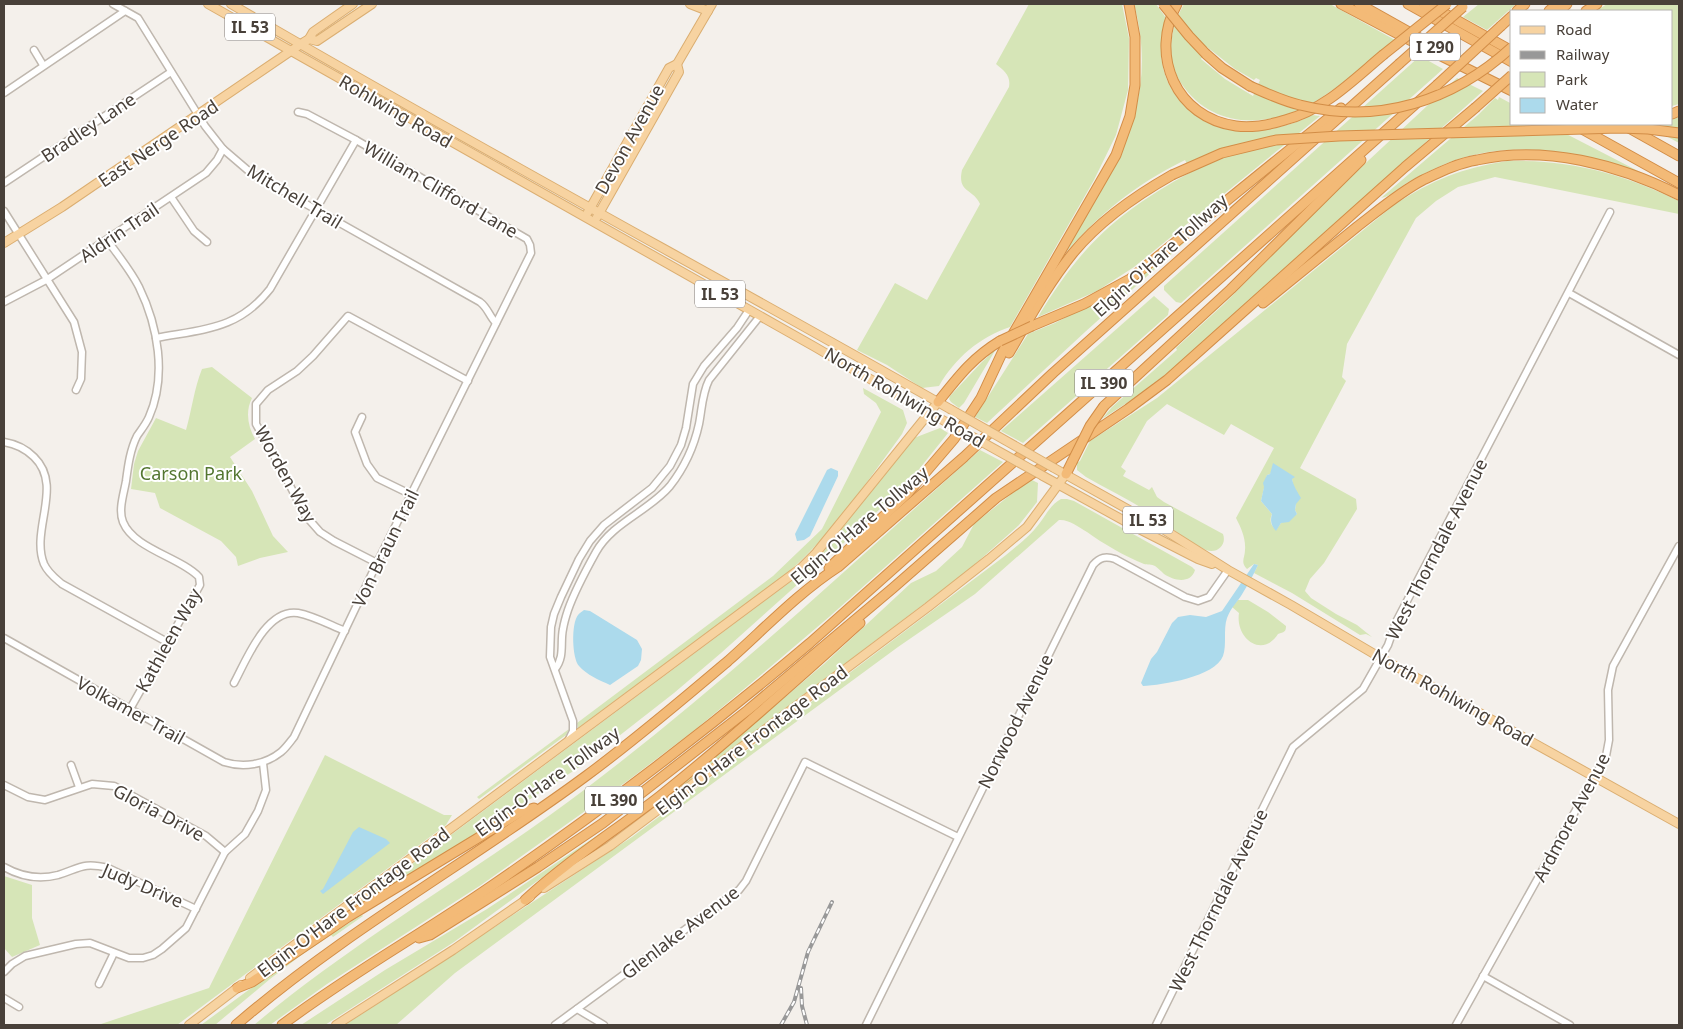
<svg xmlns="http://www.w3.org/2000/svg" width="1683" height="1029" viewBox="0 0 1683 1029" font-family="'Noto Sans',sans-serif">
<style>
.green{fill:#d6e5b7;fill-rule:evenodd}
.water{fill:#acdaec}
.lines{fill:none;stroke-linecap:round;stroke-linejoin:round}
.minor-casing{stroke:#bfb7ae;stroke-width:9}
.major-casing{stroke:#dbae71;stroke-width:10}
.highway-casing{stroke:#d28d47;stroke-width:11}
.minor{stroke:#fff;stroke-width:6}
.major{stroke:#f7d3a1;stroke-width:8}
.highway{stroke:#f3ba77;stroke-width:9}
.rail-casing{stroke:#989898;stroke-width:4}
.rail{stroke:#fff;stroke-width:2;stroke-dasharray:5.5;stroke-linecap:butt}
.major-bridge-casing{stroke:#dbae71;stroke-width:10;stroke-linecap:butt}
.highway-bridge-casing{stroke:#d28d47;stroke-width:11;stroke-linecap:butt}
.major-bridge{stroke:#f7d3a1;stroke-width:8}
.highway-bridge{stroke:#f3ba77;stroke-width:9}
.labels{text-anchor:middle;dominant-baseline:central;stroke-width:4;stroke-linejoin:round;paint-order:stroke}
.shield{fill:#fff;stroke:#7f7974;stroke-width:1}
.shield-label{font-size:16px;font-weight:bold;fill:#484039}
.street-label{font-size:18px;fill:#484039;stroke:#fff}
.park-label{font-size:18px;fill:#537630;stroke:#fff}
</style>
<rect width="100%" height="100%" fill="#f4f0eb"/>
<!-- green -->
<g class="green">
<path d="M1029,4h93l7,34 -1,52 -12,45 -22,45 -84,147c-30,10 -55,31 -71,59l-17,2 -35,-23 -30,-15 38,-67 32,17 53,-96c-7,-16 -23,-11 -18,-34l47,-83c2,-12 -5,-16 -13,-23z"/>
<path d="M1134,4h22l10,14c-3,11 -5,22 -5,33 1,51 49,85 97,80 13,-2 28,-5 41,-10 4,-1 9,-5 13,-6 1,0 7,1 8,1l-186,151 -37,24 -59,26c43,-72 80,-105 153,-145l-6,-12c-51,25 -87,55 -124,98 49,-84 101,-151 73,-254z"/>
<path d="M1184,4h146l65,36c-26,21 -51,44 -79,61 -45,27 -103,30 -135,-18 -16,-25 -11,-55 3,-79zM1207,47l28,22 19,11 2,-2 4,2 -7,16 -28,-17 -24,-20z"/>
<path d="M1479,4h37l-29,26 -24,-13z"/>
<path d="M1607,4h72v100l-7,2v-95h-76z"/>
<path d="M1420,56l23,13 -262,234 -5,-1 -12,-12v-4z"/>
<path d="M1457,78l26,13 -313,280 -31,24 -37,24 10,-12 65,-57 -1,-2 48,-44 116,-117z"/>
<path d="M1499,97l13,7v20h35l95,49c-66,-22 -130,-35 -197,-9 -12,5 -24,11 -35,17 -9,5 -18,15 -29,17l97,-83 17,-17 3,2z"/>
<path d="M1679,117v26l-35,-19h28v-5z"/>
<path d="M1507,161c61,-2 118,13 172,40v13l-184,-37 -37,10 -22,14 -20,17 -69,126 -5,33 4,4 -46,87 56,31 1,10 -33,54 -14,16 -5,12 6,7 25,16 21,11 15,12 -6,-3 -6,1 -68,-42 -38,-20 4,-8 -4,-1 -7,5c-7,-7 -2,-11 -2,-19 1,-12 -4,-22 -9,-32l38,-70 -43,-24 -7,11 -57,-31 -20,17 -26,46 5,4 -3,5 26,14 3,-3 5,10 7,5 59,32c4,11 -6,20 -17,16 -19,-8 -38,-26 -56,-37 -20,-13 -43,-24 -64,-36l-9,-7v-7l3,-2 10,-20 67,-43 237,-193c40,-26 66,-36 113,-44zM1273,469l19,10 4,25 -1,6 2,4 -16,9 -5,7c-5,-5 -7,-9 -4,-16l-11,-13 6,-26 3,-1z"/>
<path d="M1215,215l-130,117 -98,91 -12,-6 53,-83 27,-11 69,-36z"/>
<path d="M1154,296l15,13 -1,6 -145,128 -22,-12z"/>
<path d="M996,349l-32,54 -5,5 -8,-6 -2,-3 1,-3 32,-34z"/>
<path d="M212,367l40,31c-7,14 -4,28 3,41l-25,18 22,34 21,45 15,16 -28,6 -22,8 -2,-9 -15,-16 -61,-33 -5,-15 -24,-4 3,-25 4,-13 18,-33 30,12c6,-21 8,-41 16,-61z"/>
<path d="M863,388l40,22 4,13 -5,11c-36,49 -71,102 -117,141l-207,153 -1,-5 196,-147 49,-47 59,-117 -5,-9 -12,-9z"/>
<path d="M940,428l8,5 -36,45 -56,54 -135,121 -47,40 -96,75 -89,58 -131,80 -1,-1 444,-331 23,-23 90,-113z"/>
<path d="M980,450l23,12 -174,155 -67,57 -66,55 -70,53 -145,103 -154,99 -57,41h-16c105,-88 225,-155 334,-238 137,-104 263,-222 392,-337z"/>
<path d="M1030,479l8,4 -1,19 -18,23 -54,48 -347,262 65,-51 141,-120 87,-81 25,-12 26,-24 12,-23z"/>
<path d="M1061,499h6l7,2 118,66 3,3c-4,14 -21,11 -31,4 -3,-3 -6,-6 -9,-8 -3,-2 -8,-1 -11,-2 -18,-7 -42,-21 -57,-32 -8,-5 -19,-13 -28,-12l-84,74 -77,53 -443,326 -59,52h-51l287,-188 374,-282c12,-10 24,-19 33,-31 7,-9 12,-20 22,-25z"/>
<path d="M1238,600h10l20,12 18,14c0,6 -2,6 -8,8 -16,25 -43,4 -39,-21l-7,-6z"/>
<path d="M569,729l-3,6 -87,64 -2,-2z"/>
<path d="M325,755l119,60h8l-6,10 -269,200h-79l111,-37z"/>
<path d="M622,819l-168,123 -129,83h-24l84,-55 102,-61z"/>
<path d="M4,876l28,9v33l8,27 -28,12 -8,-9z"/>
<path d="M362,915l1,1 -30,21 -2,-2 -31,21 -30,23 -55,46h-14l87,-64z"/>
</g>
<!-- water -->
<g class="water">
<path d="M1273,463l22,14 -3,2c1,6 6,14 9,19l-5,6 -1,6 2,4 -8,8 -8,1 -5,8c-5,-6 -6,-10 -4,-17l-11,-13 3,-14 -1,-4 4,-8 3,-1z"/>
<path d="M831,468l7,3v5l-28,60 -6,4 -7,1 -2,-7 32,-64z"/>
<path d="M1254,564l4,1c-5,11 -11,21 -17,31 -6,9 -9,10 -14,22 -4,12 0,26 -4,38 -8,21 -61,29 -80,30l-2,-3 10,-24 6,-7 15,-29 6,-6 12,-2 16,2 16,-6z"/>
<path d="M584,610l6,1 47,29 5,9 -1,11 -3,6 -28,19c-11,-5 -23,-10 -31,-19 -7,-8 -8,-42 -1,-51 1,-2 4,-3 6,-5z"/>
<path d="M359,827l27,12 4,4 -67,51 -3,-3 3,-2 30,-57z"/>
</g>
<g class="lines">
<!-- minor casing -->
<g class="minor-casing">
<g id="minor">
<path d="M113,4l25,14 67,108 18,23 28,24 229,129c8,6 9,14 16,21"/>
<path d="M34,50l9,15"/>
<path d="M4,93l121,-82"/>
<path d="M4,183l167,-111"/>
<path d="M171,197l23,34 13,11"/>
<path d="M4,211l70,111 8,30 -1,27 -5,11"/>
<path d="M107,240c11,15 24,31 32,47 19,39 28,89 10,130 -3,7 -8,13 -12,19 -7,14 -9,30 -11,45 -2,12 -8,29 -3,41 11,27 57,35 76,55l1,8 -70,124"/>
<path d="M1569,293l110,62"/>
<path d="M4,302l42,-22 160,-107 11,-13 6,-11"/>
<path d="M156,338c47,-9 82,-8 114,-49l86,-149"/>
<path d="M362,417l-7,15 12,32 10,14 35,17"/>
<path d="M4,442c12,2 21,6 30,15 30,29 -4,73 10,107 4,9 11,14 18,20l105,58"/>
<path d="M377,563l-43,-22 -14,-9 -15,-17 -23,-45 -26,-46v-20l12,-14 29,-19 16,-15 35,-40 120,65"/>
<path d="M4,638l220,124c19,6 41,3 57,-10 5,-4 9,-10 13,-15l83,-174 154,-310 -1,-8 -3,-6 -171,-99 -49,-26 -9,-2"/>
<path d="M555,669c10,-12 5,-26 8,-40 1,-6 3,-13 5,-19 7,-20 18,-40 28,-58 16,-29 53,-41 74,-66 14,-18 24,-39 29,-62 3,-15 3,-30 10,-44l51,-64"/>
<path d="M234,683c12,-22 32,-75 64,-70 16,3 32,12 47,18"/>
<path d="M568,741l5,-10v-10l-23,-64 1,-30 3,-13 7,-17 18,-38 11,-18 14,-16 48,-37 18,-22 11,-21 5,-17 7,-44 11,-18 33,-38 12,-18"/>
<path d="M71,765l8,22"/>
<path d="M4,785l24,12 17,3 47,-16 22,2 92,50 19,16"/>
<path d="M4,867c16,9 35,13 54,8 22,-7 25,-13 50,-7l88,41"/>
<path d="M4,972l8,-8 13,-8 51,-12 14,-1 39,15h14l10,-3 9,-6 24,-21 39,-76 20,-18 13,-23 8,-21 -3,-27"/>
<path d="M1483,976l87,49"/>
<path d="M99,984l15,-31"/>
<path d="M4,998l15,9"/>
<path d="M577,1009l27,16"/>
<path d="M555,1025l184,-135 7,-9 59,-119 153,75"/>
<path d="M866,1025l227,-460c7,-8 13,-9 22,-6l70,38 13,4 11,-4 19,-27"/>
<path d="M1156,1025l137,-278 70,-58 25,-44 8,-23 214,-410"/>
<path d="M1456,1025l150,-269 3,-16 -1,-50 5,-24 66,-120"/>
</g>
</g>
<!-- major casing -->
<g class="major-casing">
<g id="major">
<path d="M208,4l607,343 41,24 83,47"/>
<path d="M231,4c237,139 480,269 719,405"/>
<path d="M690,4l18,7"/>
<path d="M309,39l8,2 55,-37"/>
<path d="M588,212l81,-144 8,-4 35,-60"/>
<path d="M597,217l82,-145 -2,-8"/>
<path d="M4,243l58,-36 242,-165 5,-3 4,-7 40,-28"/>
<path d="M1054,468l109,61 65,41 63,35 90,53 298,166"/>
<path d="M1043,476l98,54 57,29 14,5"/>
<path d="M544,888l66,-42 318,-239 61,-48 38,-32 39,-53"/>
<path d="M250,978l551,-410 15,-15 122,-151"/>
<path d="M189,1025l52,-40"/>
<path d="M336,1025l117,-75 77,-53"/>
</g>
</g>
<!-- highway casing -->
<g class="highway-casing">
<g id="highway">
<path d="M1177,4c-28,51 -1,114 59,122 16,2 33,-1 49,-6 39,-10 68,-40 98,-65"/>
<path d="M1341,4l78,41 93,46"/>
<path d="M1359,4l82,46"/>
<path d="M1408,4l104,58"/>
<path d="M1424,4l18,8 70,39"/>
<path d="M1517,11l8,-7"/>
<path d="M1549,11l8,-7"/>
<path d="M1559,11l8,-7"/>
<path d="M1586,11l11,-7"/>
<path d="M1501,26l11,-10"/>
<path d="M1206,54l16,14 28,18"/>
<path d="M1672,114l7,-3"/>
<path d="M1573,124l106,59"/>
<path d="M1629,128l50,28"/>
<path d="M1263,303c32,-26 63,-51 95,-77 21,-16 42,-34 65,-46 17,-8 35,-17 54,-20 68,-15 141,4 202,35"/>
<path d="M1032,326l52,-22 46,-25 211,-171"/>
<path d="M1009,353c20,-34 39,-69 64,-100 27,-33 62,-57 99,-78"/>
<path d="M938,402c20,-25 34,-44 62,-61"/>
<path d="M1104,406l127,-117 130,-129"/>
<path d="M1066,474l6,-12"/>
<path d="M829,568l78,-74 47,-55 27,-41 21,-45 114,-198 14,-39 5,-31v-48l-6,-33"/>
<path d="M525,900c42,-39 90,-69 135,-104 69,-55 135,-114 200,-173"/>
<path d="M419,938l11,-3 108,-68 65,-44 145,-113 145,-122 103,-90 132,-89 39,-29 238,-213 70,-59"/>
<path d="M237,988l15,-6 96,-65 171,-104 15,-5"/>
<path d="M236,1025c109,-94 235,-164 350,-249 49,-36 96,-76 142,-115 36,-32 70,-68 110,-94l126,-110 89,-84 346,-309"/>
<path d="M282,1025c66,-50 140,-91 208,-138 111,-76 217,-157 320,-244l627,-558"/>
</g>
</g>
<!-- minor -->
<use href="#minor" class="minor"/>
<!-- major -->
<use href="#major" class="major"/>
<!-- highway -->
<use href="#highway" class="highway"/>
<!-- rail casing -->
<g class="rail-casing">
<g id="rail">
<path d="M801,988l1,18 5,19"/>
<path d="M781,1025l13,-23 14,-50 24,-50"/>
</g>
</g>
<!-- rail -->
<use href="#rail" class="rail"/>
<!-- major-bridge casing -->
<g class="major-bridge-casing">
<g id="major-bridge">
<path d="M950,409l104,59"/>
<path d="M939,418l104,58"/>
</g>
</g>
<!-- highway-bridge casing -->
<g class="highway-bridge-casing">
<g id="highway-bridge">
<path d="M1163,4l26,32 17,18"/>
<path d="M1383,55l64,-51"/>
<path d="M1399,64l64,-57"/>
<path d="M1437,85l64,-59"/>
<path d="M1250,86c16,7 32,15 50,19 79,20 153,-4 212,-58"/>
<path d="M1475,108l37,-33"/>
<path d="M1172,175l50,-22 54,-13 63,-4 280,-8 29,1 31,4"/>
<path d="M1000,341l32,-15"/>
<path d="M1072,462l18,-36 14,-20"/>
</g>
</g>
<!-- major-bridge -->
<use href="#major-bridge" class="major-bridge"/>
<!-- highway-bridge -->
<use href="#highway-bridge" class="highway-bridge"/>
</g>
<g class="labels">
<!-- shield labels -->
<g class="shield">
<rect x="225" y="13.5" width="50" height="27" rx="4"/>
<rect x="1410" y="33.5" width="50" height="27" rx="4"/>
<rect x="695" y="280.5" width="50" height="27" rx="4"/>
<rect x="1075" y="369.5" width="58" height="27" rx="4"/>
<rect x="1123" y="506.5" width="50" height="27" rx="4"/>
<rect x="585" y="786.5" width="58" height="27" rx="4"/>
</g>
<g class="shield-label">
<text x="250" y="27">IL 53</text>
<text x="1435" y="47">I 290</text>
<text x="720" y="294">IL 53</text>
<text x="1104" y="383">IL 390</text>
<text x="1148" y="520">IL 53</text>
<text x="614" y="800">IL 390</text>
</g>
<!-- street labels -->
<g class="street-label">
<text transform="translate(396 111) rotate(30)">Rohlwing Road</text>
<text transform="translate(88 127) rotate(-34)">Bradley Lane</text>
<text transform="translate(629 139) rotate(-61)">Devon Avenue</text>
<text transform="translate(158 143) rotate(-34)">East Nerge Road</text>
<text transform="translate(441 189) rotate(30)">William Clifford Lane</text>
<text transform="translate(295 196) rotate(31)">Mitchell Trail</text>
<text transform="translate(119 232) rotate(-34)">Aldrin Trail</text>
<text transform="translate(1160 255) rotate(-42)">Elgin-O'Hare Tollway</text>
<text transform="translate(905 397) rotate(30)">North Rohlwing Road</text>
<text transform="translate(286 474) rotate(61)">Worden Way</text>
<text transform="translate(859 525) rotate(-40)">Elgin-O'Hare Tollway</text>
<text transform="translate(385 548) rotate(-64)">Von Braun Trail</text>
<text transform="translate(1436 549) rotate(-63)">West Thorndale Avenue</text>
<text transform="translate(168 640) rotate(-61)">Kathleen Way</text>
<text transform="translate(1453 697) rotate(29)">North Rohlwing Road</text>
<text transform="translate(131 710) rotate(29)">Volkamer Trail</text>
<text transform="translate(1015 721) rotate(-64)">Norwood Avenue</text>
<text transform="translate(751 740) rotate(-37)">Elgin-O'Hare Frontage Road</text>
<text transform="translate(547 781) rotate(-36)">Elgin-O'Hare Tollway</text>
<text transform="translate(159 812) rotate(28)">Gloria Drive</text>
<text transform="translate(1571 817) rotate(-62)">Ardmore Avenue</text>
<text transform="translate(143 885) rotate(23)">Judy Drive</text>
<text transform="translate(1218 900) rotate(-64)">West Thorndale Avenue</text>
<text transform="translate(353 902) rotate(-37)">Elgin-O'Hare Frontage Road</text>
<text transform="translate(680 932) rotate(-37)">Glenlake Avenue</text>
</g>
<!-- park labels -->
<g class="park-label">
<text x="191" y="473">Carson Park</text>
</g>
</g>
<!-- border -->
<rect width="1683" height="1029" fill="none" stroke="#484039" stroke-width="10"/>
<!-- legend -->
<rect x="1510" y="10" width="162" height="115" fill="#ffffff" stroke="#b6b3b0"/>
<rect x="1520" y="26" width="25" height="8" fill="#f7d3a1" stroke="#b6b3b0"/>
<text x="1556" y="35" font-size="15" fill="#484039">Road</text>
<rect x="1520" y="51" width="25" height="8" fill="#989898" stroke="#b6b3b0"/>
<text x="1556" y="60" font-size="15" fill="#484039">Railway</text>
<rect x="1520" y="72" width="25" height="15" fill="#d6e5b7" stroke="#b6b3b0"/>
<text x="1556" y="85" font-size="15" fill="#484039">Park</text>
<rect x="1520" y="98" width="25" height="15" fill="#acdaec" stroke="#b6b3b0"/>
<text x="1556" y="110" font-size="15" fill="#484039">Water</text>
</svg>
